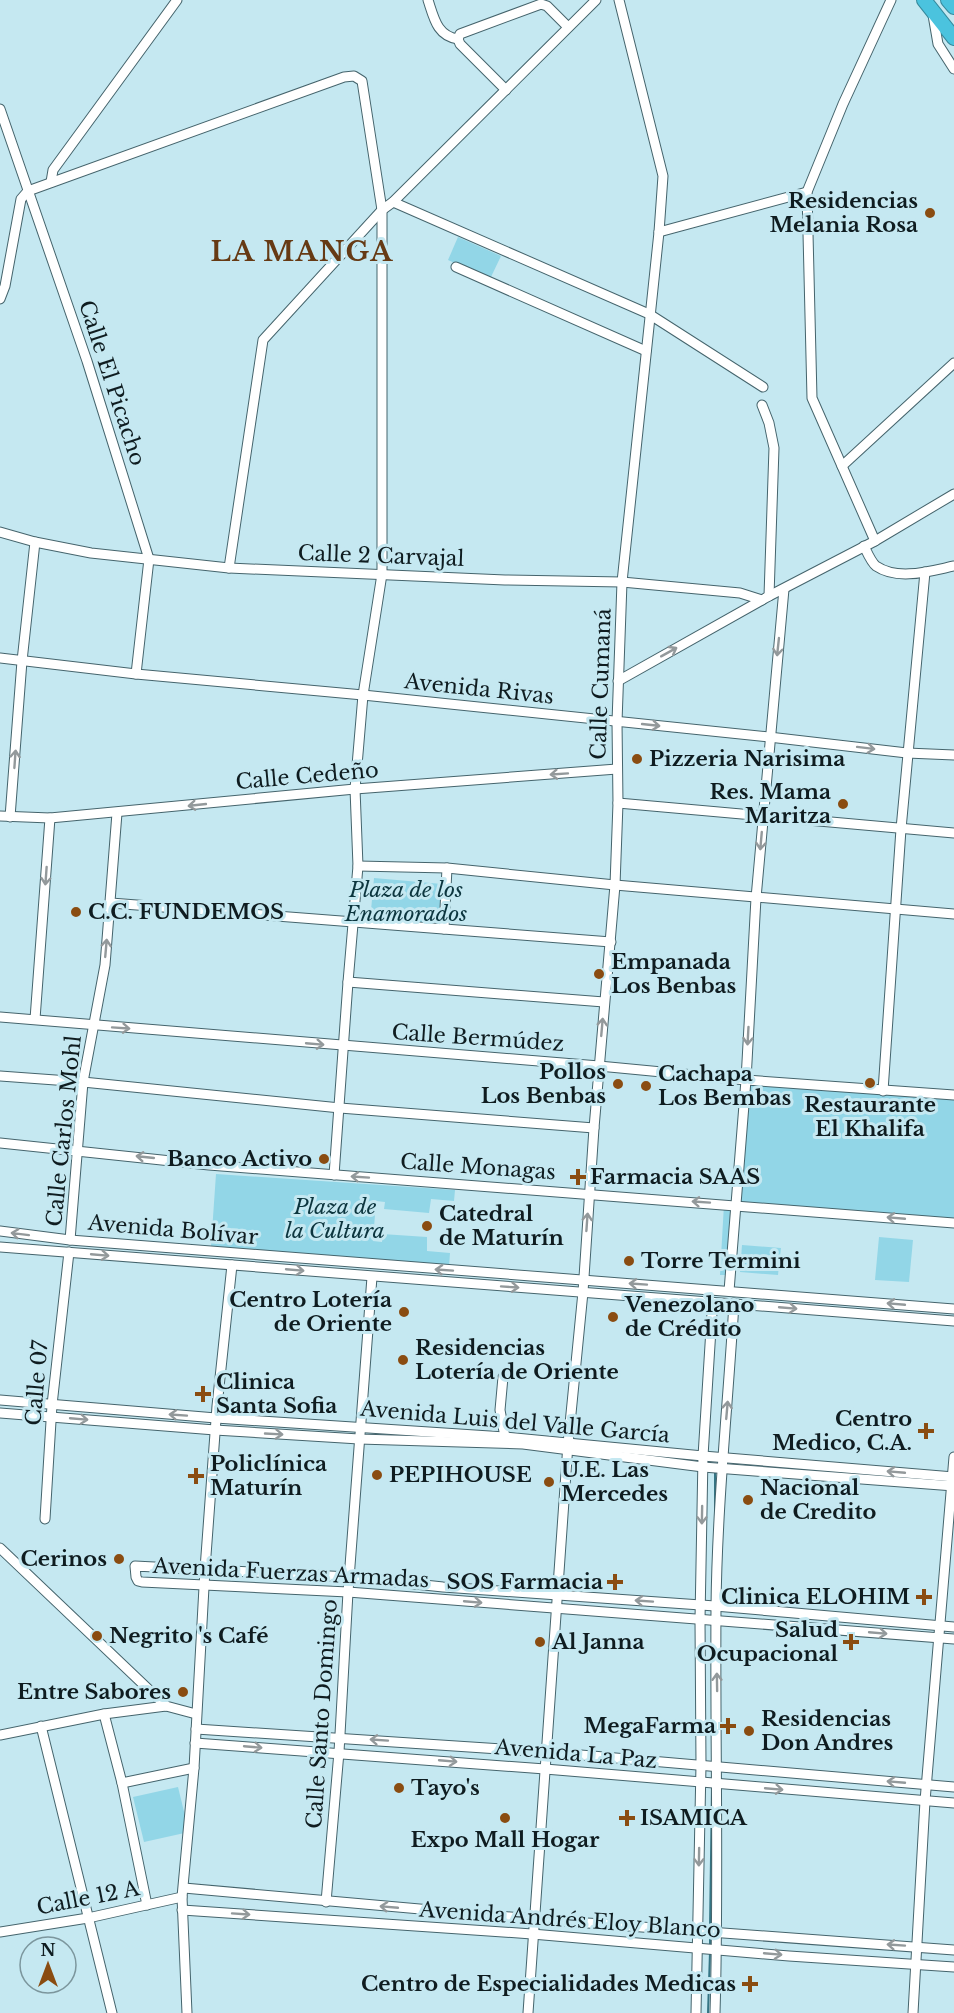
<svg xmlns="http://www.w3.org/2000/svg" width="954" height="2013" viewBox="0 0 954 2013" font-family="'Libre Baskerville',serif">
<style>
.green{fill:#92d6e7}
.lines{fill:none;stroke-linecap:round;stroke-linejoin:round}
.stream{stroke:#357584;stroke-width:2}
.minor-casing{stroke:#45646c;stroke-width:11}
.highway-casing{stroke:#36899c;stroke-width:16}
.minor{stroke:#fff;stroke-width:9}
.highway{stroke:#4bc3de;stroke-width:14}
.oneway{stroke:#93999b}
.poi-dot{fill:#8a4c11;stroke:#c5e8f1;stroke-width:2}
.labels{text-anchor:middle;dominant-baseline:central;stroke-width:6;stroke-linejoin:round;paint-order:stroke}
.poi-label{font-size:21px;font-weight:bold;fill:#0f1c20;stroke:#c5e8f1;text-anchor:start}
.street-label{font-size:21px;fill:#0f1c20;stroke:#c5e8f1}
.park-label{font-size:21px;font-style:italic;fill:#0c353e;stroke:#c5e8f1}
.district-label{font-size:27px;font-weight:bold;letter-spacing:1.5px;fill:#663a14;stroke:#c5e8f1}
</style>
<rect width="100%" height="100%" fill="#c5e8f1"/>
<!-- green -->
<g class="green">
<path d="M458,237l43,19 -11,23 -42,-19z"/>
<path d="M374,878l68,6 -4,43 -68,-6z"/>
<path d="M746,1080l208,16v127l-219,-18 -5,70h-10l4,-71 11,1z"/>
<path d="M216,1174l239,16 -1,11 -23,-2 -2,14 -45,-4 1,-7 -9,-1 -3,40 9,1v-8l45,3v14l23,2 -1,14 -238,-21z"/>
<path d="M879,1237l34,3 -4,42 -34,-2z"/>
<path d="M742,1245l39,3 -3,27 -38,-3z"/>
<path d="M178,1787l11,45 -45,10 -11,-45z"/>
</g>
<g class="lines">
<!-- stream -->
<g class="stream">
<path d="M715,1520v-48"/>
<path d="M712,1781v-12"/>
<path d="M710,1928l2,-141"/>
<path d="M710,1946v-12"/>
<path d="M708,2013l2,-61"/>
</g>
<!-- minor casing -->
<g class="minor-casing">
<g id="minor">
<path d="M428,0c6,18 9,36 30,39"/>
<path d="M933,15l5,29 16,25"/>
<path d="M506,90l-46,-46 -2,-5 2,-5 81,-30 6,2 21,21"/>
<path d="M0,109l87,252 62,198 -13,115"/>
<path d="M51,182l2,-12 124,-170"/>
<path d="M393,202l256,112 114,73"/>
<path d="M659,232l148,-40"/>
<path d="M456,267l190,84"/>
<path d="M0,299l5,-13 16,-87 7,-8 316,-114 10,-1 8,5 20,129v364l-19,121 -8,94 3,77 -10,116 -14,193"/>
<path d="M762,405l7,18 5,25 -5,148"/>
<path d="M842,466l112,-103"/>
<path d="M0,532l35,10 56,11 138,15 276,12 117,2 118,11 22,7"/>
<path d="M875,541l-63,-143 -5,-206 36,-88 48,-104"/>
<path d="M864,546c3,6 7,16 12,20 22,15 54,5 78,0"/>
<path d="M229,568l34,-228 119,-130 11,-8 203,-202"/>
<path d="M0,658l136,16 227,21 406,42 138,16 47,2"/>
<path d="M618,681l151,-85 106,-55 79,-47"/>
<path d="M618,803l336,30"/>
<path d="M0,816l50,2 305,-29 262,-20"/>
<path d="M10,817l12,-156 13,-119"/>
<path d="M358,866l89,2 168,17 339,29"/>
<path d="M111,903l500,39"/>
<path d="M444,929l3,-61"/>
<path d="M348,982l256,20"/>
<path d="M0,1017l599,49 147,14 208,15"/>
<path d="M35,1019l15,-201"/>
<path d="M0,1076l83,6 257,26 254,20"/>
<path d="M883,1091l18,-262 24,-257"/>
<path d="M0,1143l209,22 745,58"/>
<path d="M0,1231l70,9 884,69"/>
<path d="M70,1240l13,-158 22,-117 12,-152"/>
<path d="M0,1247l954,74"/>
<path d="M729,1291l17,-211 10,-182 28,-309"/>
<path d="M503,1377l-3,33 5,27"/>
<path d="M0,1400l216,18 289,19 198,19 251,21"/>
<path d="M0,1413l215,17 144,9 164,5 180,23 251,19"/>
<path d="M45,1519l7,-114 17,-153"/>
<path d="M0,1548l166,158"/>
<path d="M954,1627l-239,-21 -272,-19 -94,-10 -214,-11 1,11 2,4 4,1 206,10 606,47"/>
<path d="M104,1714l18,69 25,122"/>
<path d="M41,1726l71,287"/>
<path d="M196,1729l350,23 408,35"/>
<path d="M0,1735l104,-21 62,-8 30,8"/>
<path d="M195,1743l350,26 409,34"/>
<path d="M122,1783l72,-15"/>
<path d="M184,1888l349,31 421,31"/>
<path d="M326,1902l13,-150 9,-160 24,-315"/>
<path d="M182,1910l350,24 257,22 165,11"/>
<path d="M0,1932l88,-14 94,-21"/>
<path d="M187,2013l-5,-116 12,-129 11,-199 12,-163 15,-141"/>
<path d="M528,2013l40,-569 15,-152 11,-164 21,-243 3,-82 -1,-81 5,-140 37,-350 4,-56 -44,-176"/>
<path d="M696,2013l5,-248 -1,-145 3,-164 9,-143"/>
<path d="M715,2013c4,-135 0,-270 1,-405 1,-102 12,-204 18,-305"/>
<path d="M913,2013l12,-212 29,-344"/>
</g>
</g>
<!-- highway casing -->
<g class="highway-casing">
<g id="highway">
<path d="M924,0l30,38"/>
<path d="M948,0l6,7"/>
</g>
</g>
<!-- minor -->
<use href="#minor" class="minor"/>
<!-- highway -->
<use href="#highway" class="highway"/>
</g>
<!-- one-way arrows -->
<defs><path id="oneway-shaft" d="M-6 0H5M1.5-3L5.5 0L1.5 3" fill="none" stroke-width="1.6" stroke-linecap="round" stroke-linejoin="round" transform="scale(1.5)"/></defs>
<g class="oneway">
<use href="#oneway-shaft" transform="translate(778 647) rotate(96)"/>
<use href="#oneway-shaft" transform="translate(669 652) rotate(-29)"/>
<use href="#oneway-shaft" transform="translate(651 725) rotate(6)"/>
<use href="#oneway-shaft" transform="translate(866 748) rotate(7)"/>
<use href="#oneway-shaft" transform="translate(15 759) rotate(-86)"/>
<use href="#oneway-shaft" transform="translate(559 774) rotate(176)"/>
<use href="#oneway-shaft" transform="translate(197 805) rotate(174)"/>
<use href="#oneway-shaft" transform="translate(761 841) rotate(95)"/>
<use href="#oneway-shaft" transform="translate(46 876) rotate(94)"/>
<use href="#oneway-shaft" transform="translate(106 948) rotate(-85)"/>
<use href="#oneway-shaft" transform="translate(602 1027) rotate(-85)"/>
<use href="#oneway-shaft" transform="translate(121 1028) rotate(4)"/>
<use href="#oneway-shaft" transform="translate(748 1036) rotate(93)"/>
<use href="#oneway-shaft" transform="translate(315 1044) rotate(5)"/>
<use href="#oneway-shaft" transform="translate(145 1157) rotate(-174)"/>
<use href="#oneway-shaft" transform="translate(360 1177) rotate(-176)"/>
<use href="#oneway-shaft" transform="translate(701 1202) rotate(-176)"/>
<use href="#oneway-shaft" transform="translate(896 1218) rotate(-175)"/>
<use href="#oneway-shaft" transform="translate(587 1222) rotate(-86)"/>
<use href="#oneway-shaft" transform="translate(20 1234) rotate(-173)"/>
<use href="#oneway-shaft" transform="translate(100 1255) rotate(5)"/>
<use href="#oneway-shaft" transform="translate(295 1270) rotate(5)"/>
<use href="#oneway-shaft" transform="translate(444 1270) rotate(-176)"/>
<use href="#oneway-shaft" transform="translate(638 1284) rotate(-176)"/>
<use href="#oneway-shaft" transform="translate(510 1287) rotate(4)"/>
<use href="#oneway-shaft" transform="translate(896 1304) rotate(-175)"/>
<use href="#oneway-shaft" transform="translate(788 1308) rotate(5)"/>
<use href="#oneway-shaft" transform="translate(727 1410) rotate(-85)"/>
<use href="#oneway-shaft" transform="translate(178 1415) rotate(-176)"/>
<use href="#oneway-shaft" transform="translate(79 1419) rotate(5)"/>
<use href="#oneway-shaft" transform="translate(274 1434) rotate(3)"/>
<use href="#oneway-shaft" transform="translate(896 1472) rotate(-175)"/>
<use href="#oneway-shaft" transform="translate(702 1515) rotate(91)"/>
<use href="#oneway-shaft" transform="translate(644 1601) rotate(-176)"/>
<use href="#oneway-shaft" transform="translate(473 1602) rotate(5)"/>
<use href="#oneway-shaft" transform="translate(878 1633) rotate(5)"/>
<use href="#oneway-shaft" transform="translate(717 1682) rotate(-91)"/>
<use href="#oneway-shaft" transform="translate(379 1740) rotate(-176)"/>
<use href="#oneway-shaft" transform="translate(253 1747) rotate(5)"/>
<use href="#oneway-shaft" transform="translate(448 1761) rotate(5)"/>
<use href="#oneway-shaft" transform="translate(896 1782) rotate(-175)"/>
<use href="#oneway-shaft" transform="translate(774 1789) rotate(5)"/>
<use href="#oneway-shaft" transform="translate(699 1857) rotate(91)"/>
<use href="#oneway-shaft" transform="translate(389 1907) rotate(-175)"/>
<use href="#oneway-shaft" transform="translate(241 1914) rotate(4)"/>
<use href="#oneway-shaft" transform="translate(896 1945) rotate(-176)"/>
<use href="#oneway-shaft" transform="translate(773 1954) rotate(5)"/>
</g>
<!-- markers -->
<g class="poi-dot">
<circle cx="930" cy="213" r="6"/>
<circle cx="637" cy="759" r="6"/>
<circle cx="843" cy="804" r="6"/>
<circle cx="76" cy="912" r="6"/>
<circle cx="599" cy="974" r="6"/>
<circle cx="870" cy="1083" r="6"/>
<circle cx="618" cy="1084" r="6"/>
<circle cx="646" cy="1086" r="6"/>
<circle cx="324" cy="1159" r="6"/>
<path d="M575 1168h6v6h6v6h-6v6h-6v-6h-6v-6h6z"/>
<circle cx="427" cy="1226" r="6"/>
<circle cx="629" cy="1261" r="6"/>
<circle cx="404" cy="1312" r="6"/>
<circle cx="613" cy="1317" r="6"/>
<circle cx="403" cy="1360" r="6"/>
<path d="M200 1385h6v6h6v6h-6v6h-6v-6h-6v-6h6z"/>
<path d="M923 1422h6v6h6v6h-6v6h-6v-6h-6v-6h6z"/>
<circle cx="377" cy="1475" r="6"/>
<path d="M193 1467h6v6h6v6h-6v6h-6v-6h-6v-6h6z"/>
<circle cx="549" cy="1482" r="6"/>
<circle cx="748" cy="1500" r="6"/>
<circle cx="119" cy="1559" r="6"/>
<path d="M612 1573h6v6h6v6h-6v6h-6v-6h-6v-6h6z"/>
<path d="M921 1588h6v6h6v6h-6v6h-6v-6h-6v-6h6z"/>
<circle cx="97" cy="1636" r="6"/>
<circle cx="540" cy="1642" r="6"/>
<path d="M848 1633h6v6h6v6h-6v6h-6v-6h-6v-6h6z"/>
<circle cx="183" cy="1692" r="6"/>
<path d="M725 1717h6v6h6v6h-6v6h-6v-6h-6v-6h6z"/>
<circle cx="749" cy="1731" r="6"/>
<circle cx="399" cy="1788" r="6"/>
<circle cx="505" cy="1818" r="6"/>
<path d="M624 1809h6v6h6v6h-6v6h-6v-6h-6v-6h6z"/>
<path d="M747 1975h6v6h6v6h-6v6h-6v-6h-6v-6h6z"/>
</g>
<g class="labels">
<!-- poi labels -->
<g class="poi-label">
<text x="918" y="201" text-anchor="end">Residencias<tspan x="918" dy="24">Melania Rosa</tspan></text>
<text x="649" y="759">Pizzeria Narisima</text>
<text x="831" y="792" text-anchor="end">Res. Mama<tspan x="831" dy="24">Maritza</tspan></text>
<text x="88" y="912">C.C. FUNDEMOS</text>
<text x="611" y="962">Empanada<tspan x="611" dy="24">Los Benbas</tspan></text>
<text x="606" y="1072" text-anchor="end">Pollos<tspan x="606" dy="24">Los Benbas</tspan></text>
<text x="658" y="1074">Cachapa<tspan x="658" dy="24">Los Bembas</tspan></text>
<text x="870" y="1105" text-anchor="middle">Restaurante<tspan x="870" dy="24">El Khalifa</tspan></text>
<text x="312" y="1159" text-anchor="end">Banco Activo</text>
<text x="590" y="1177">Farmacia SAAS</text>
<text x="439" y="1214">Catedral<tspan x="439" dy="24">de Maturín</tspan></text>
<text x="641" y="1261">Torre Termini</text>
<text x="392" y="1300" text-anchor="end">Centro Lotería<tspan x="392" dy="24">de Oriente</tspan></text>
<text x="625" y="1305">Venezolano<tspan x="625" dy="24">de Crédito</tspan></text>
<text x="415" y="1348">Residencias<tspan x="415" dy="24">Lotería de Oriente</tspan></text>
<text x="216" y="1382">Clinica<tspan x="216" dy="24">Santa Sofia</tspan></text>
<text x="912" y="1419" text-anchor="end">Centro<tspan x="912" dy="24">Medico, C.A.</tspan></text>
<text x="210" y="1464">Policlínica<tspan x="210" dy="24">Maturín</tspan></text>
<text x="561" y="1470">U.E. Las<tspan x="561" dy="24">Mercedes</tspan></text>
<text x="389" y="1475">PEPIHOUSE</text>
<text x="760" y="1488">Nacional<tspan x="760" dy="24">de Credito</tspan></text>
<text x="107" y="1559" text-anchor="end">Cerinos</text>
<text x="603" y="1582" text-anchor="end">SOS Farmacia</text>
<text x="910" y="1597" text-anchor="end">Clinica ELOHIM</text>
<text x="838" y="1630" text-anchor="end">Salud<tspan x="838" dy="24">Ocupacional</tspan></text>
<text x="109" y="1636">Negrito 's Café</text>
<text x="552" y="1642">Al Janna</text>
<text x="171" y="1692" text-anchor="end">Entre Sabores</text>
<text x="761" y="1719">Residencias<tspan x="761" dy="24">Don Andres</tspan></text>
<text x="716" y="1726" text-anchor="end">MegaFarma</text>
<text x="411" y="1788">Tayo's</text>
<text x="640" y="1818">ISAMICA</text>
<text x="505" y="1840" text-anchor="middle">Expo Mall Hogar</text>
<text x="736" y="1984" text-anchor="end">Centro de Especialidades Medicas</text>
</g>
<!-- street labels -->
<g class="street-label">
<text transform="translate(112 383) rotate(72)">Calle El Picacho</text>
<text transform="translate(381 556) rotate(2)">Calle 2 Carvajal</text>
<text transform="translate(601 684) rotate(-88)">Calle Cumaná</text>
<text transform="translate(479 689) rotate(6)">Avenida Rivas</text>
<text transform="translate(307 776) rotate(-5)">Calle Cedeño</text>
<text transform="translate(478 1038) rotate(4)">Calle Bermúdez</text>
<text transform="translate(64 1131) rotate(-84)">Calle Carlos Mohl</text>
<text transform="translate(478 1167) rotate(4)">Calle Monagas</text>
<text transform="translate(173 1230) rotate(5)">Avenida Bolívar</text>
<text transform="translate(37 1383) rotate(-85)">Calle 07</text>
<text transform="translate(515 1422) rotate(5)">Avenida Luis del Valle García</text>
<text transform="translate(291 1573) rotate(3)">Avenida Fuerzas Armadas</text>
<text transform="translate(322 1714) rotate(-86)">Calle Santo Domingo</text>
<text transform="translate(576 1754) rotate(5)">Avenida La Paz</text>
<text transform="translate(88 1898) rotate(-11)">Calle 12 A</text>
<text transform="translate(570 1920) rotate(4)">Avenida Andrés Eloy Blanco</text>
</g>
<!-- park labels -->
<g class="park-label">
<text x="406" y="890">Plaza de los<tspan x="406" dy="24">Enamorados</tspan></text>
<text x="335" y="1207">Plaza de<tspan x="335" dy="24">la Cultura</tspan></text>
</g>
<!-- district labels -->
<g class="district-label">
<text x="302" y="251">LA MANGA</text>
</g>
</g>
<!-- north arrow -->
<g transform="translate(48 1965)"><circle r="28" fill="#c5e8f1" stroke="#7c969d" stroke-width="1.5"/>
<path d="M0-4.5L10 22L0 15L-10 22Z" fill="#8a4c11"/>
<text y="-9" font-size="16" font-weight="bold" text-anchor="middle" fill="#0f1c20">N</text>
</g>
</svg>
